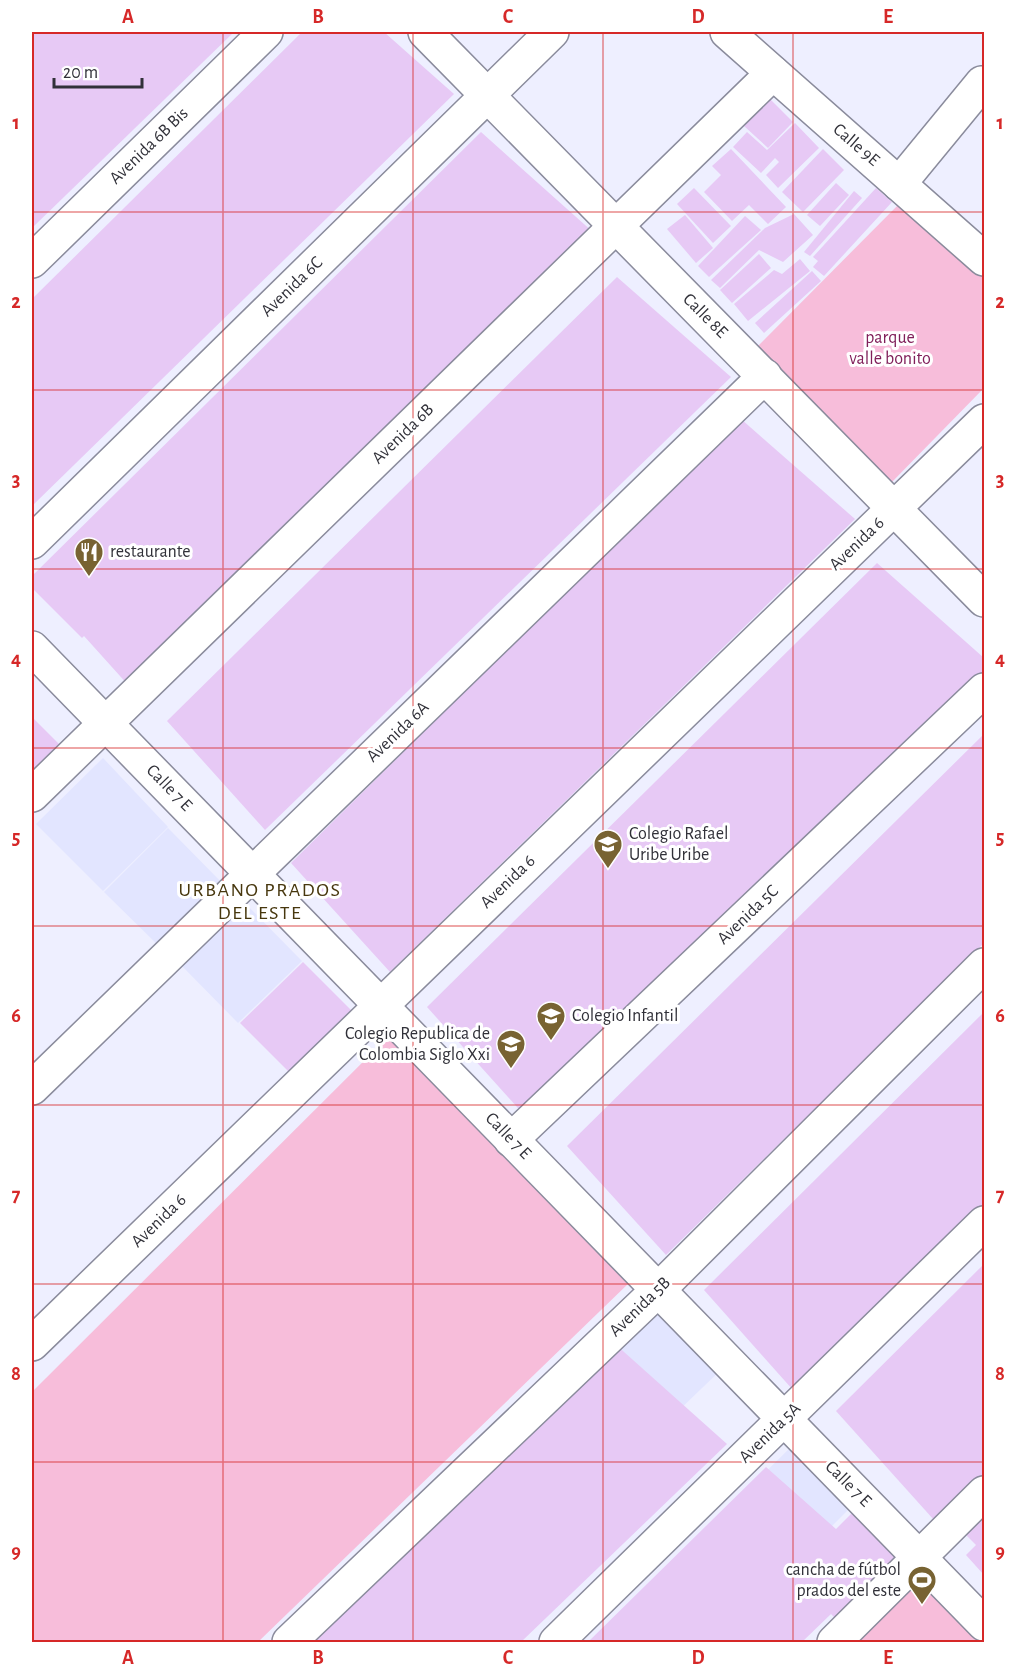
<svg xmlns="http://www.w3.org/2000/svg" width="1016" height="1674" viewBox="0 0 1016 1674" font-family="'Alegreya Sans',sans-serif">
<style>
.built{fill:#e2e5ff}
.green{fill:#f7bdda}
.building{fill:#e7c9f5}
.lines{fill:none;stroke-linecap:round;stroke-linejoin:round}
.minor-casing{stroke:#8a8b9c;stroke-width:36}
.minor{stroke:#fff;stroke-width:33}
.grid{fill:none;stroke:#d62828;stroke-width:1.5;stroke-opacity:0.55}
.labels{text-anchor:middle;dominant-baseline:central;stroke-width:6;stroke-linejoin:round;paint-order:stroke}
.street-label{font-size:18px;fill:#313139;stroke:#fff}
.park-label{font-size:18px;fill:#801f5a;stroke:#fff}
.poi-label{font-size:18px;fill:#313139;stroke:#fff;text-anchor:start}
.neighbourhood-label{font-size:20px;letter-spacing:1.5px;fill:#47370e;stroke:#fff}
.neatline{fill:none;stroke:#d62828;stroke-width:2}
.grid-label{font-size:20px;text-anchor:middle;font-weight:bold;fill:#d62828}
</style>
<rect width="100%" height="100%" fill="#eeefff"/>
<!-- built -->
<g class="built">
<path d="M103,758l65,69 -65,64 -67,-67z"/>
<path d="M168,828l57,58 -63,63 -58,-57z"/>
<path d="M242,900l60,61 -64,62 -60,-61z"/>
<path d="M664,1301l62,64 -74,71 -62,-64z"/>
<path d="M799,1439l60,60 -72,72 -61,-60z"/>
</g>
<!-- green -->
<g class="green">
<path d="M902,201l82,74v113l-93,95 -138,-132z"/>
<path d="M393,1032l237,250 -372,360h-226v-250z"/>
<path d="M924,1573l60,69h-131z"/>
</g>
<!-- building -->
<g class="building">
<path d="M32,32h202l-202,196z"/>
<path d="M302,32h82l70,62 -422,412v-207z"/>
<path d="M770,99l23,23 -25,26 -24,-22z"/>
<path d="M795,123l24,25 -41,40 -12,-13 13,-13 -4,-4 -14,15 -28,-26 14,-15 20,18z"/>
<path d="M481,132l113,101 -465,453 -45,-50 -2,2 -50,-50v-12z"/>
<path d="M731,149l55,58 -18,17 -19,-19 -17,16 -28,-29 17,-17 -9,-9z"/>
<path d="M823,149l21,21 -41,42 -21,-20z"/>
<path d="M836,183l13,12 -29,31 -13,-11z"/>
<path d="M694,188l37,38 -18,17 -36,-39z"/>
<path d="M876,188l16,14 -68,74 -11,-9 5,-6 -5,-4z"/>
<path d="M854,191l8,7 -52,58 -6,-4z"/>
<path d="M794,214l19,21 -30,27 -24,-12 -39,38 -9,-8 54,-52z"/>
<path d="M685,215l28,33 -17,15 -29,-34z"/>
<path d="M745,216l16,14 -52,47 -11,-11z"/>
<path d="M759,254l12,14 -39,35 -12,-13z"/>
<path d="M800,259l10,12 -62,50 -14,-17 40,-34 8,4z"/>
<path d="M812,271l9,10 -57,52 -9,-10z"/>
<path d="M617,277l114,100 -466,453 -98,-109z"/>
<path d="M741,419l114,100 -465,453 -99,-109z"/>
<path d="M877,563l107,95v12l-458,447 -99,-110z"/>
<path d="M32,717l39,39 -39,36z"/>
<path d="M984,734v209l-318,312 -99,-109z"/>
<path d="M303,962l58,58 -62,62 -59,-59z"/>
<path d="M984,1012v207l-183,180 -97,-109z"/>
<path d="M984,1264v228l-50,28 -98,-109z"/>
<path d="M614,1343l113,101 -206,198h-210z"/>
<path d="M766,1467l70,62 27,-27 51,52 -72,71 -11,-11 -29,28h-214z"/>
<path d="M984,1503v72l-18,-20 10,-10 -17,-17z"/>
</g>
<g class="lines">
<!-- minor casing -->
<g class="minor-casing">
<g id="minor">
<path d="M425,32l559,568"/>
<path d="M727,32l257,227"/>
<path d="M899,184l83,-101"/>
<path d="M32,261l234,-229"/>
<path d="M32,542l520,-510"/>
<path d="M32,648l952,976"/>
<path d="M32,795l741,-722"/>
<path d="M32,1088l733,-712"/>
<path d="M511,1140l473,-450"/>
<path d="M32,1344l952,-923"/>
<path d="M289,1642l369,-352 326,-325"/>
<path d="M556,1642l428,-419"/>
<path d="M834,1642l150,-149"/>
</g>
</g>
<!-- minor -->
<use href="#minor" class="minor"/>
</g>
<!-- grid -->
<path class="grid" d="M223,32v1610M413,32v1610M603,32v1610M793,32v1610M32,212h952M32,390h952M32,569h952M32,748h952M32,926h952M32,1105h952M32,1284h952M32,1462h952"/>
<!-- icons -->
<defs>
<g id="restaurant-pin" transform="scale(1.5)"><path d="M0 17L-7.5 6A9.5 9.5 0 1 1 7.5 6Z" fill="#786332" stroke="#fff"/><path d="M-5-6h1v4h1v-4h1v4h1v-4h1v5L-1.5 .5V6h-2V.5L-5-1ZM5-6V6H3V1.5H1.5Q1.5-4 5-6Z" fill="#fff"/></g>
<g id="school-pin" transform="scale(1.5)"><path d="M0 17L-7.5 6A9.5 9.5 0 1 1 7.5 6Z" fill="#786332" stroke="#fff"/><path d="M0-5L7-2L0 1L-7-2ZM-4 1L0 2.5L4 1V4Q0 6-4 4Z" fill="#fff"/></g>
<g id="stadium-pin" transform="scale(1.5)"><path d="M0 17L-7.5 6A9.5 9.5 0 1 1 7.5 6Z" fill="#786332" stroke="#fff"/><path d="M0-5a6.5 5 0 1 0 0 10a6.5 5 0 1 0 0-10ZM-3.5-1.8h7v3.6h-7Z" fill="#fff"/></g>
</defs>
<g fill-rule="evenodd">
<use href="#restaurant-pin" x="89" y="552"/>
<use href="#school-pin" x="608" y="844"/>
<use href="#school-pin" x="551" y="1016"/>
<use href="#school-pin" x="511" y="1044"/>
<use href="#stadium-pin" x="922" y="1580"/>
</g>
<g class="labels">
<!-- street labels -->
<g class="street-label">
<text transform="translate(856 145) rotate(41)">Calle 9E</text>
<text transform="translate(149 146) rotate(-44)">Avenida 6B Bis</text>
<text transform="translate(292 287) rotate(-44)">Avenida 6C</text>
<text transform="translate(705 316) rotate(45)">Calle 8E</text>
<text transform="translate(403 434) rotate(-44)">Avenida 6B</text>
<text transform="translate(857 544) rotate(-44)">Avenida 6</text>
<text transform="translate(398 732) rotate(-44)">Avenida 6A</text>
<text transform="translate(169 788) rotate(46)">Calle 7 E</text>
<text transform="translate(508 882) rotate(-44)">Avenida 6</text>
<text transform="translate(748 915) rotate(-44)">Avenida 5C</text>
<text transform="translate(508 1136) rotate(46)">Calle 7 E</text>
<text transform="translate(159 1221) rotate(-44)">Avenida 6</text>
<text transform="translate(640 1307) rotate(-44)">Avenida 5B</text>
<text transform="translate(770 1433) rotate(-44)">Avenida 5A</text>
<text transform="translate(848 1484) rotate(45)">Calle 7 E</text>
</g>
<!-- park labels -->
<g class="park-label">
<text x="890" y="338">parque<tspan x="890" dy="21">valle bonito</tspan></text>
</g>
<!-- poi labels -->
<g class="poi-label">
<text x="110" y="552">restaurante</text>
<text x="629" y="834">Colegio Rafael<tspan x="629" dy="21">Uribe Uribe</tspan></text>
<text x="572" y="1016">Colegio Infantil</text>
<text x="490" y="1034" text-anchor="end">Colegio Republica de<tspan x="490" dy="21">Colombia Siglo Xxi</tspan></text>
<text x="901" y="1570" text-anchor="end">cancha de fútbol<tspan x="901" dy="21">prados del este</tspan></text>
</g>
<!-- neighbourhood labels -->
<g class="neighbourhood-label">
<text x="260" y="890">URBANO PRADOS<tspan x="260" dy="23">DEL ESTE</tspan></text>
</g>
</g>
<!-- border -->
<rect width="1016" height="1674" fill="none" stroke="#ffffff" stroke-width="66"/>
<!-- scale -->
<path d="M54 78v9h88v-9" fill="none" stroke="#313139" stroke-width="3"/>
<text x="63" y="78" font-size="18" fill="#313139" stroke="#ffffff" stroke-width="4.5" paint-order="stroke">20 m</text>
<rect x="33" y="33" width="950" height="1608" class="neatline"/>
<g class="grid-label">
<text x="128" y="23">A</text>
<text x="318" y="23">B</text>
<text x="508" y="23">C</text>
<text x="698" y="23">D</text>
<text x="888" y="23">E</text>
<text x="16" y="129">1</text>
<text x="1000" y="129">1</text>
<text x="16" y="308">2</text>
<text x="1000" y="308">2</text>
<text x="16" y="486">3</text>
<text x="1000" y="486">3</text>
<text x="16" y="665">4</text>
<text x="1000" y="665">4</text>
<text x="16" y="844">5</text>
<text x="1000" y="844">5</text>
<text x="16" y="1022">6</text>
<text x="1000" y="1022">6</text>
<text x="16" y="1201">7</text>
<text x="1000" y="1201">7</text>
<text x="16" y="1380">8</text>
<text x="1000" y="1380">8</text>
<text x="16" y="1558">9</text>
<text x="1000" y="1558">9</text>
<text x="128" y="1664">A</text>
<text x="318" y="1664">B</text>
<text x="508" y="1664">C</text>
<text x="698" y="1664">D</text>
<text x="888" y="1664">E</text>
</g>
</svg>
